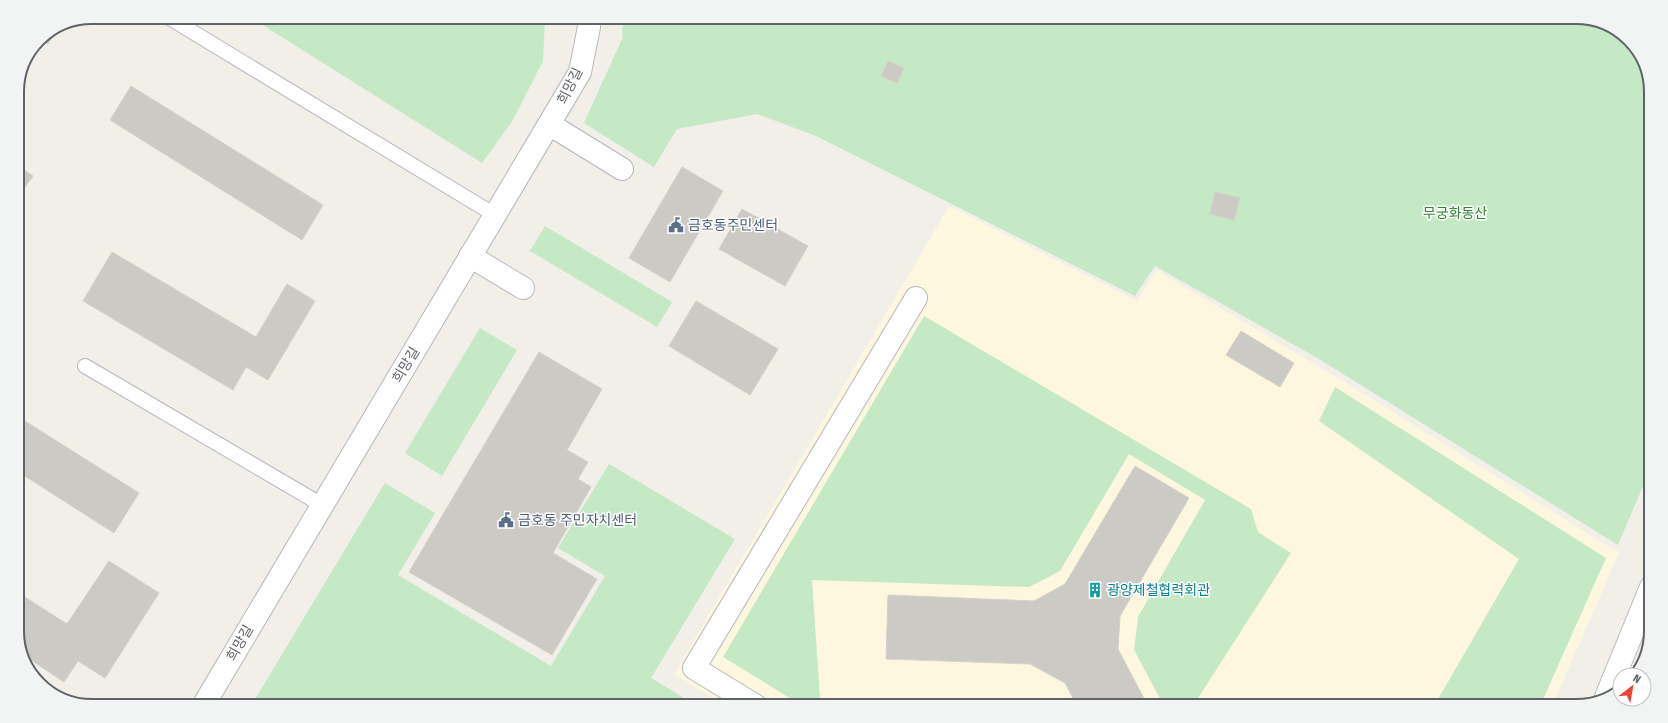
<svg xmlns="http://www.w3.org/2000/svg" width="1668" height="723" viewBox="0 0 1668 723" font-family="'Fira Sans Condensed','Noto Sans KR',sans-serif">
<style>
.commercial{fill:#fef7e0}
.green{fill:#c5e8c5}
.building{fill:#cccac5;stroke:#d6d1c6}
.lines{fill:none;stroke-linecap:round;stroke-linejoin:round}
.service-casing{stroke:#b5b8bc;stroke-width:16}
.minor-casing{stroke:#b5b8bc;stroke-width:24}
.tertiary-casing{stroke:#b5b8bc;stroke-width:24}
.secondary-casing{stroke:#b6babf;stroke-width:24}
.service{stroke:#fff;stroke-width:14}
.minor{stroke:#fff;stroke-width:22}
.tertiary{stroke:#fff;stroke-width:22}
.secondary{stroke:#fff;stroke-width:22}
.labels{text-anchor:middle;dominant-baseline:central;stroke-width:3;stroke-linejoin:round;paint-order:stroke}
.street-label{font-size:14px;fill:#5f6368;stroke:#fff}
.park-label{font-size:14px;fill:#348238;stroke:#fff}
.service-label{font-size:14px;fill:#4e5e75;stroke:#fff;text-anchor:start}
.culture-label{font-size:14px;fill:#0d838f;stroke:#fff;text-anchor:start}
.rim{fill:none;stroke:#5f6368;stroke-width:2}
</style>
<rect width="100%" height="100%" fill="#f1efe8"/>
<!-- commercial -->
<path class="commercial" d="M949,206l188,95 19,-31 182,108 281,175 -67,153h-838l3,-5 -43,-27z"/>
<!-- green -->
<g class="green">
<path d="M250,17h295l-2,44 -30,59 -31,43z"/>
<path d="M623,17h953l29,6 31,23 15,41v380l-33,78 -299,-186 -164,-93 -20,30 -319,-160 -59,-22 -80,15 -23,38 -70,-44 38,-84z"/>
<path d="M545,226l127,76 -15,25 -127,-76z"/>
<path d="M924,316l327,193 7,23 33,21 -98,153h-29l-30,-56 4,-33 67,-117 -76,-46 -69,117 -31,16 -217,-7 8,118 12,8h-29l-80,-49z"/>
<path d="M480,328l37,22 -75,126 -37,-23z"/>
<path d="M1335,387l271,171 -66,148h-106l85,-147 -200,-138z"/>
<path d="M609,464l126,75 -84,139 43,26 -1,2h-442l134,-223 50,30 -37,62 153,91 54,-90 -47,-28z"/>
</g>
<!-- building -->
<g class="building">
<path d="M61,24l-13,20 -9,-5z"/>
<path d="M888,61l16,7 -7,15 -16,-7z"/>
<path d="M131,86l192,119 -21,35 -192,-120z"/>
<path d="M17,165l16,11 -16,22z"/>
<path d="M682,167l41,24 -53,91 -41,-24z"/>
<path d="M1215,192l25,6 -6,22 -24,-6z"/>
<path d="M742,209l66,37 -23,40 -66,-37z"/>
<path d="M112,252l144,85 31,-53 28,17 -47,79 -22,-13 -13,23 -150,-89z"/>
<path d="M696,301l82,48 -28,46 -81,-49z"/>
<path d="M1241,331l53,32 -14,24 -54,-32z"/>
<path d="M539,352l63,37 -35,61 21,12 -10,17 13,8 -38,66 44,26 -45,76 -143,-83z"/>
<path d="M17,416l122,77 -25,40 -97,-62z"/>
<path d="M1135,466l54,32 -69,118 -2,33 30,57h-71l-12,-23 -35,-19 -144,-5 2,-64 146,6 31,-17z"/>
<path d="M109,561l50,32 -54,85 -27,-17 -14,21 -39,-26 -8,-19v-45l50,32z"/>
</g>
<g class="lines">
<!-- service casing -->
<g class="service-casing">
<g id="service">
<path d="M168,17l327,198"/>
<path d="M85,366l237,139"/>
</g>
</g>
<!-- minor casing -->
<g class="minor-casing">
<g id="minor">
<path d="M549,124l73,45"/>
<path d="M470,256l53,32"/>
<path d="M756,706l-62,-38 222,-370"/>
</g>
</g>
<!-- tertiary casing -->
<g class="tertiary-casing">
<path id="tertiary" d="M203,706l377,-634 9,-45 -1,-10"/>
</g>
<!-- secondary casing -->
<g class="secondary-casing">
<path id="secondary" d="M1606,697l45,-110"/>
</g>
<!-- service -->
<use href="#service" class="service"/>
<!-- minor -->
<use href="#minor" class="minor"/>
<!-- tertiary -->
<use href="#tertiary" class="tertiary"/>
<!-- secondary -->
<use href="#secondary" class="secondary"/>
</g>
<!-- icons -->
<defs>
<g id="civic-bare" transform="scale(1.2)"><path d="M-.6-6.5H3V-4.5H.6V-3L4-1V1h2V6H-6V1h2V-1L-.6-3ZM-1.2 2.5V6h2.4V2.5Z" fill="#5c6f8a" stroke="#fff" stroke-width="2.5" paint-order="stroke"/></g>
<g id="building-bare" transform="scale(1.2)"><path d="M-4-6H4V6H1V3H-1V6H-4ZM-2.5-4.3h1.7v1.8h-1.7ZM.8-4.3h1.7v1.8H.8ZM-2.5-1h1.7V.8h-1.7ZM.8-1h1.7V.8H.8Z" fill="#0f9aa8" stroke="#fff" stroke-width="2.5" paint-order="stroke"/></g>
</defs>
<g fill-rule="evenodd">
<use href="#civic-bare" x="676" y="225"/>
<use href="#civic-bare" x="506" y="520"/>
<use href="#building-bare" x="1095" y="590"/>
</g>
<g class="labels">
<!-- street labels -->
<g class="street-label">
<text transform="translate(570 86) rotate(-63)">희망길</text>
<text transform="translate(406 365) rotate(-59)">희망길</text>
<text transform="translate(240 643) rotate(-60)">희망길</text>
</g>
<!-- park labels -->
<g class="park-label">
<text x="1455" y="213">무궁화동산</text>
</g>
<!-- service labels -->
<g class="service-label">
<text x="688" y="225">금호동주민센터</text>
<text x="518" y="520">금호동 주민자치센터</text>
</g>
<!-- culture labels -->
<g class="culture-label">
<text x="1107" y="590">광양제철협력회관</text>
</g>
</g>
<!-- crop -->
<path d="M0 0H1668V723H0ZM92 24H1576A68 68 0 0 1 1644 92V631A68 68 0 0 1 1576 699H92A68 68 0 0 1 24 631V92A68 68 0 0 1 92 24Z" fill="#f2f3f3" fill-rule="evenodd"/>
<path class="rim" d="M92 24H1576A68 68 0 0 1 1644 92V631A68 68 0 0 1 1576 699H92A68 68 0 0 1 24 631V92A68 68 0 0 1 92 24Z"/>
<!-- north arrow -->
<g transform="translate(1632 687) rotate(31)"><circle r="19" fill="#ffffff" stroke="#bfc1c3"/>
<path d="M0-3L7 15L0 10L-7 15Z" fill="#ea4335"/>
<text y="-6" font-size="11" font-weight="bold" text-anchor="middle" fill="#5f6368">N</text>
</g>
</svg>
